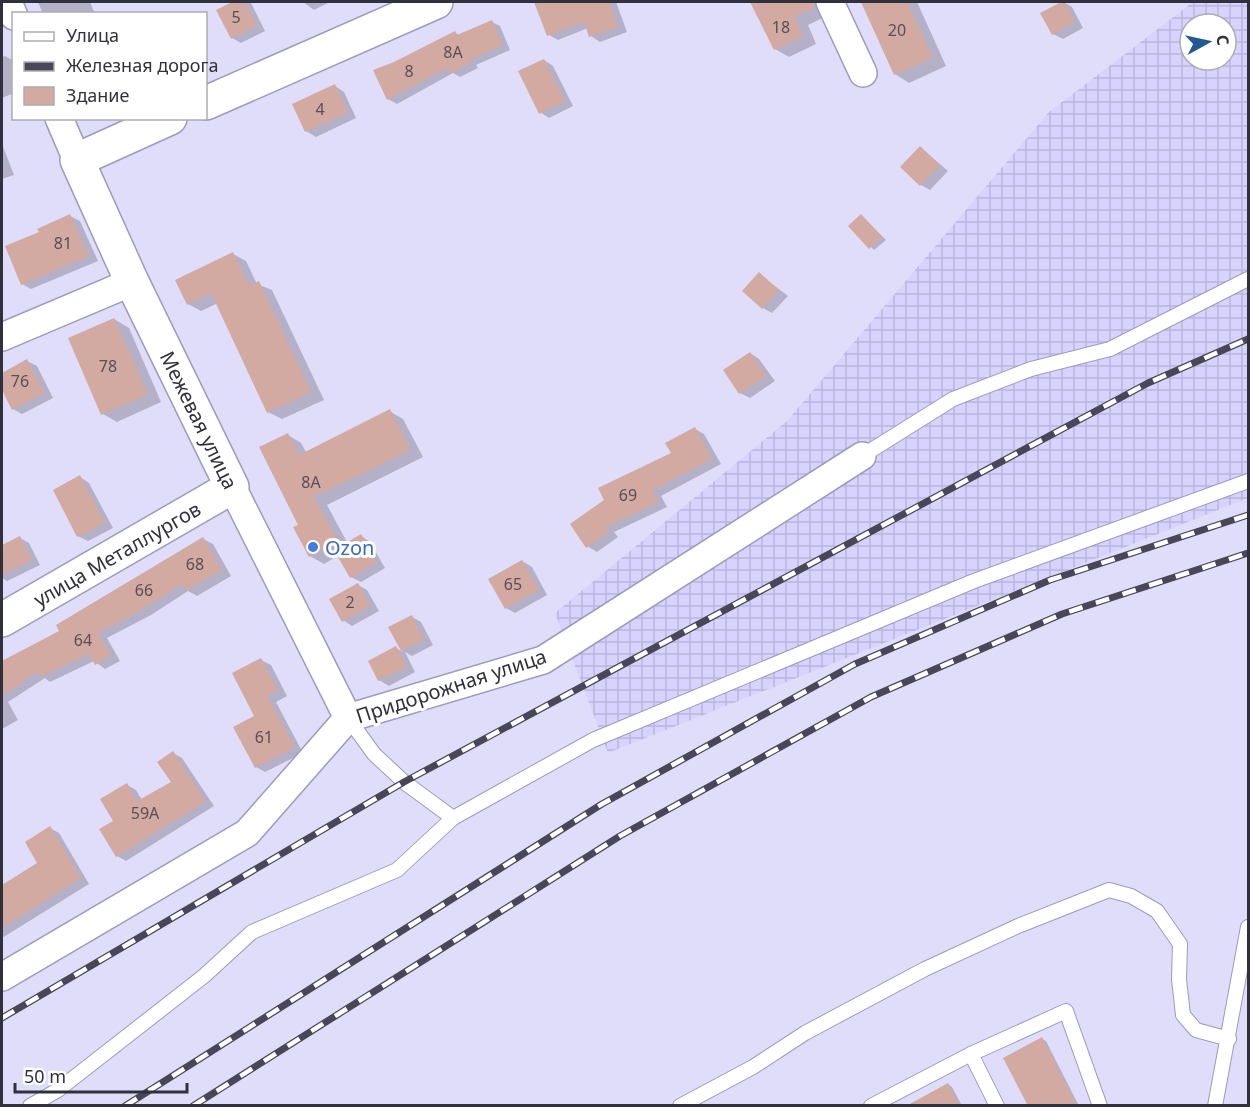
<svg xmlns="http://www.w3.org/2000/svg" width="1250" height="1107" viewBox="0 0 1250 1107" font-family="'Noto Sans',sans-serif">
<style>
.industrial{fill:url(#industrial-grid);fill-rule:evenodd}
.shadow{fill:#0003}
.building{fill:#d2aaa1}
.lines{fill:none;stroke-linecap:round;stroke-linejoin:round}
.lane-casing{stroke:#9e9abc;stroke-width:16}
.street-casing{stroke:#9e9abc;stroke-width:30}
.secondary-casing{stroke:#9e9abc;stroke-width:36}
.lane{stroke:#fff;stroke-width:14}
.street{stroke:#fff;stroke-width:27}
.secondary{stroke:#fff;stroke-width:33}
.rail-casing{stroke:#494757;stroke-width:7}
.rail{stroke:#fff;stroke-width:4.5;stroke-dasharray:14;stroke-linecap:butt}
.shop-dot{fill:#3f7fe0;stroke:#fff;stroke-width:2}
.labels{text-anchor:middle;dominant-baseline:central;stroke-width:6;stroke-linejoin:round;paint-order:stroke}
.number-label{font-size:16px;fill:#594e56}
.street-label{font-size:20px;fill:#31303d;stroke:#fff}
.shop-label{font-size:20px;fill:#366cbe;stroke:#fff;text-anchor:start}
</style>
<defs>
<pattern id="industrial-grid" width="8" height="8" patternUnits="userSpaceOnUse" patternTransform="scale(1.5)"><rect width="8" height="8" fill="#d8d3fe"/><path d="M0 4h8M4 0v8" fill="none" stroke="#bab5db"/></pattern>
</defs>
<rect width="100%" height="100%" fill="#e0ddfa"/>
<!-- industrial -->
<path class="industrial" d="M1193,2h55v496l-640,255 -53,-140 232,-192 262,-309zM1190,24h36v36h-36z"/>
<!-- shadow -->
<g class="shadow">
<path d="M38,2h52l5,12h-52z"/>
<path d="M235,2l16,1 14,28 -24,12 -9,-5 -14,-28z"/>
<path d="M303,2h27l-16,8z"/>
<path d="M535,2h81l11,30 -27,10 -9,-6 -3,-8 -30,12 -9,-5z"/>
<path d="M752,2h76l1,13 -21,10 8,19 -27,13 -14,-8z"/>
<path d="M862,2h55l29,64 -37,17 -14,-9z"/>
<path d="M1063,2l9,5 11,21 -20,11 -10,-5z"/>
<path d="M492,22l8,4 10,24 -34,15 2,3 -18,9 -7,-4 -56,31 -9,-5 67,-66 5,2z"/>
<path d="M5,56l9,5v32l-12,5v-41z"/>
<path d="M544,60l9,6 20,40 -24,12 -9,-6z"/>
<path d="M335,86l9,6 12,26 -40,19 -10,-6z"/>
<path d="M2,144l12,31 -12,4z"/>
<path d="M921,148l27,23 -18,19 -9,-5z"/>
<path d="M70,216l10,5 18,40 -67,28 -9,-5 19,-51z"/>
<path d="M862,216l24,24 -12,10 -24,-24z"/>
<path d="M233,254l13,7 11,23 15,6 52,110 -42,19 -14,-7 -50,-109 -17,8 -13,-7z"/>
<path d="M759,274l29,22 -16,17 -9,-5z"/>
<path d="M114,319l15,9 32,74 -44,20 -14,-8z"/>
<path d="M750,353l9,6 16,22 -25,17 -10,-5z"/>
<path d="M27,361l10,5 16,32 -31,16 -9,-5 -11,-22v-13z"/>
<path d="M389,411l14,8 20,38 -96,48 21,39 13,-8 9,6 15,26 -24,14 -10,-5 -12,-22 -15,9 -14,-8 -10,-31 -12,-90 13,8 5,9z"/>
<path d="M695,429l9,5 17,30 -60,32 6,11 -53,25 4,5 -21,15 -10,-6 19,-45 67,-47z"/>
<path d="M80,477l9,6 24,45 -25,13 -10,-5z"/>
<path d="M20,538l9,5 11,22 -33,16 -5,-3v-32z"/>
<path d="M203,539l10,5 18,32 -34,20 -9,-5 -37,24 -44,23 13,23 -15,8 -11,-8 -44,21 -5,-4 -37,24 10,18 -16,9v-68l59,-30z"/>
<path d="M522,561l10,6 15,28 -32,18 -9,-5z"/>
<path d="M358,585l9,5 12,21 -27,15 -9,-6z"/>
<path d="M412,617l9,5 12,23 -21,11 -7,-4 10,20 -26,14 -10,-6 -9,-18 26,-14 7,4 -13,-24z"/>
<path d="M261,660l10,5 16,31 -11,6 27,51 -38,19 -9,-5v-51z"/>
<path d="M173,753l9,5 32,48 -88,55 -9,-5 -2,-34 12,-37 9,5 6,10 31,-17z"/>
<path d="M50,828l9,5 30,51 -87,54v-51l37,-24z"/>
<path d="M1042,1039l4,2 33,65h-50z"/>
<path d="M948,1084l4,3 10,19h-47z"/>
</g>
<!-- building -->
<g class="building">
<path d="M232,2h12l13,23 -26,14 -15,-29z"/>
<path d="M534,2h75l9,25 -29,10 -5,-15 -37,14z"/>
<path d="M750,2h64l1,5 -20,10 8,19 -29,14z"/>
<path d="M861,2h46l26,56 -39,17z"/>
<path d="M1061,2h3l11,20 -23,13 -12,-22z"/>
<path d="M492,20l11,25 -34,15 1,3 -20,10 -3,-5 -60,32 -14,-30 21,-8 61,-31 2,4z"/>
<path d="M544,59l21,42 -26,13 -21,-43z"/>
<path d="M335,84l13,29 -43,19 -13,-28z"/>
<path d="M920,146l20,19 -20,21 -20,-19z"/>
<path d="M70,214l19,42 -68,29 -16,-39 34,-14 -2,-3z"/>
<path d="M861,214l21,23 -13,12 -21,-23z"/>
<path d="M233,252l16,34 10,-5 52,111 -44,21 -56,-120 -24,12 -12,-25z"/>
<path d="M759,272l20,18 -17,19 -20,-18z"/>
<path d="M114,318l34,76 -47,21 -33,-77z"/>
<path d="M750,352l16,24 -27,18 -16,-24z"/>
<path d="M27,359l17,34 -32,17 -10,-20v-17z"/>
<path d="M390,409l20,41 -96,47 24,44 -29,16 -16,-30 5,-2 -39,-78 29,-14 11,22z"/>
<path d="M695,427l17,32 -59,31 6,12 -53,25 3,5 -23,16 -16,-24 34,-24 -6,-12 73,-35 -6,-10z"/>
<path d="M80,475l25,48 -28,14 -24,-47z"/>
<path d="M361,534l16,28 -27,16 -16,-28z"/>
<path d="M20,536l12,24 -30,15v-30z"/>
<path d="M203,537l19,33 -36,21 -4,-7 -41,26 -43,23 13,22 -16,10 -6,-11 -49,23 -3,-5 -35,24v-35l57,-30 -3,-6z"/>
<path d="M522,560l17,30 -34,19 -17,-30z"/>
<path d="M358,583l12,23 -28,16 -13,-23z"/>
<path d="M412,615l12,25 -23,11 -13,-24z"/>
<path d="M396,646l11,21 -29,14 -10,-20z"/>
<path d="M261,658l17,32 -11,6 28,51 -40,21 -22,-41 21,-11 -22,-43z"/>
<path d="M173,751l33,50 -90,56 -17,-28 14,-8 -13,-22 27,-16 10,18 34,-19 -14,-20z"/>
<path d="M50,826l31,52 -79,50v-43l35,-22 -12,-21z"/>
<path d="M1042,1037l35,69h-49l-25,-48z"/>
<path d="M948,1083l12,23h-54z"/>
</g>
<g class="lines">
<!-- lane casing -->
<g class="lane-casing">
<g id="lane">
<path d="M862,456l91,-57 78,-30 79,-20 138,-70"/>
<path d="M348,718l26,36 30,28 49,36"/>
<path d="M971,1054l26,52"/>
<path d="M30,1106l28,-16 146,-114 48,-44 145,-62 56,-52 140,-78 381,-159 274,-100"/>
<path d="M680,1106l73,-39 52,-34 120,-64 93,-43 91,-36 22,6 26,15 23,33 -1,35 4,36 13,15 33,9"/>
<path d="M871,1106l100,-52 95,-43 34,95"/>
<path d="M1215,1106l33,-179"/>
</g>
</g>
<!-- street casing -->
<g class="street-casing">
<g id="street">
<path d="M8,2l6,14"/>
<path d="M830,2l33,71"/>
<path d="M59,118l18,42"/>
<path d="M2,337l130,-55"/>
<path d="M232,487l116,231"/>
<path d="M2,977l245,-144 101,-115 195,-58 319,-204"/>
</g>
</g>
<!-- secondary casing -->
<g class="secondary-casing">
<g id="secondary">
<path d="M206,103l230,-101"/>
<path d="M2,620l230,-133 -100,-205 -55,-122 93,-42"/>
</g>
</g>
<!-- lane -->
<use href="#lane" class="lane"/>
<!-- street -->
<use href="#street" class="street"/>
<!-- secondary -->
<use href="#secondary" class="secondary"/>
<!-- rail casing -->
<g class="rail-casing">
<g id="rail">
<path d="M2,1018l402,-236 744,-399 100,-44"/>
<path d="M125,1106l477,-302 253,-140 195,-84 198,-65"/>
<path d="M193,1106l427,-270 251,-139 191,-83 186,-61"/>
</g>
</g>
<!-- rail -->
<use href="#rail" class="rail"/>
</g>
<!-- markers -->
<circle class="shop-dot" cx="313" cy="547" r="6"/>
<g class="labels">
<!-- number labels -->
<g class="number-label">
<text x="236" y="17">5</text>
<text x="781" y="27">18</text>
<text x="897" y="30">20</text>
<text x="453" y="52">8А</text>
<text x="409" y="71">8</text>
<text x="320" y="109">4</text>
<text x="63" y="243">81</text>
<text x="108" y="366">78</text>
<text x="20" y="381">76</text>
<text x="311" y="482">8А</text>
<text x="628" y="495">69</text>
<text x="195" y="564">68</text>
<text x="513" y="584">65</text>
<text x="144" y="590">66</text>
<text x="350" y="602">2</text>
<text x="83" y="640">64</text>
<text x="264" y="737">61</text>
<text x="145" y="813">59А</text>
</g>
<!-- street labels -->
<g class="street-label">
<text transform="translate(199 420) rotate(64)">Межевая улица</text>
<text transform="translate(117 554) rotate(-30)">улица Металлургов</text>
<text transform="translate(451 686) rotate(-18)">Придорожная улица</text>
</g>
<!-- shop labels -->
<g class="shop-label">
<text x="325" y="547">Ozon</text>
</g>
</g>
<!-- border -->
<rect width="1250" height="1107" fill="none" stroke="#31303d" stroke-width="6"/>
<!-- legend -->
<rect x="12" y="12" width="195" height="108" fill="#ffffff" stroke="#adacb1" stroke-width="1.5"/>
<rect x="24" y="32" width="30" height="9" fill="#ffffff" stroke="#adacb1" stroke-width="1.5"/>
<text x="66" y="42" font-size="18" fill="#31303d">Улица</text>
<rect x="24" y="62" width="30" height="9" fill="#494757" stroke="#adacb1" stroke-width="1.5"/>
<text x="66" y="72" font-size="18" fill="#31303d">Железная дорога</text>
<rect x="24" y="87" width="30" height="18" fill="#d2aaa1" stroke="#adacb1" stroke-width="1.5"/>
<text x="66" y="102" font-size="18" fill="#31303d">Здание</text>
<!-- north arrow -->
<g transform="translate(1208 42) rotate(82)"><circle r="28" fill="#ffffff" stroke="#adacb1" stroke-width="1.5"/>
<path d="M0-4.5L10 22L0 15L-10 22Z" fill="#215a92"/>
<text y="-9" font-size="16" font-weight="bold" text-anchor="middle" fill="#31303d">С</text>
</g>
<!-- scale -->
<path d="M15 1083v9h172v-9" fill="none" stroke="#31303d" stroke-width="3"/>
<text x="24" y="1083" font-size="18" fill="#31303d" stroke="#ffffff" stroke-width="4.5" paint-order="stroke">50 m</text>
</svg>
